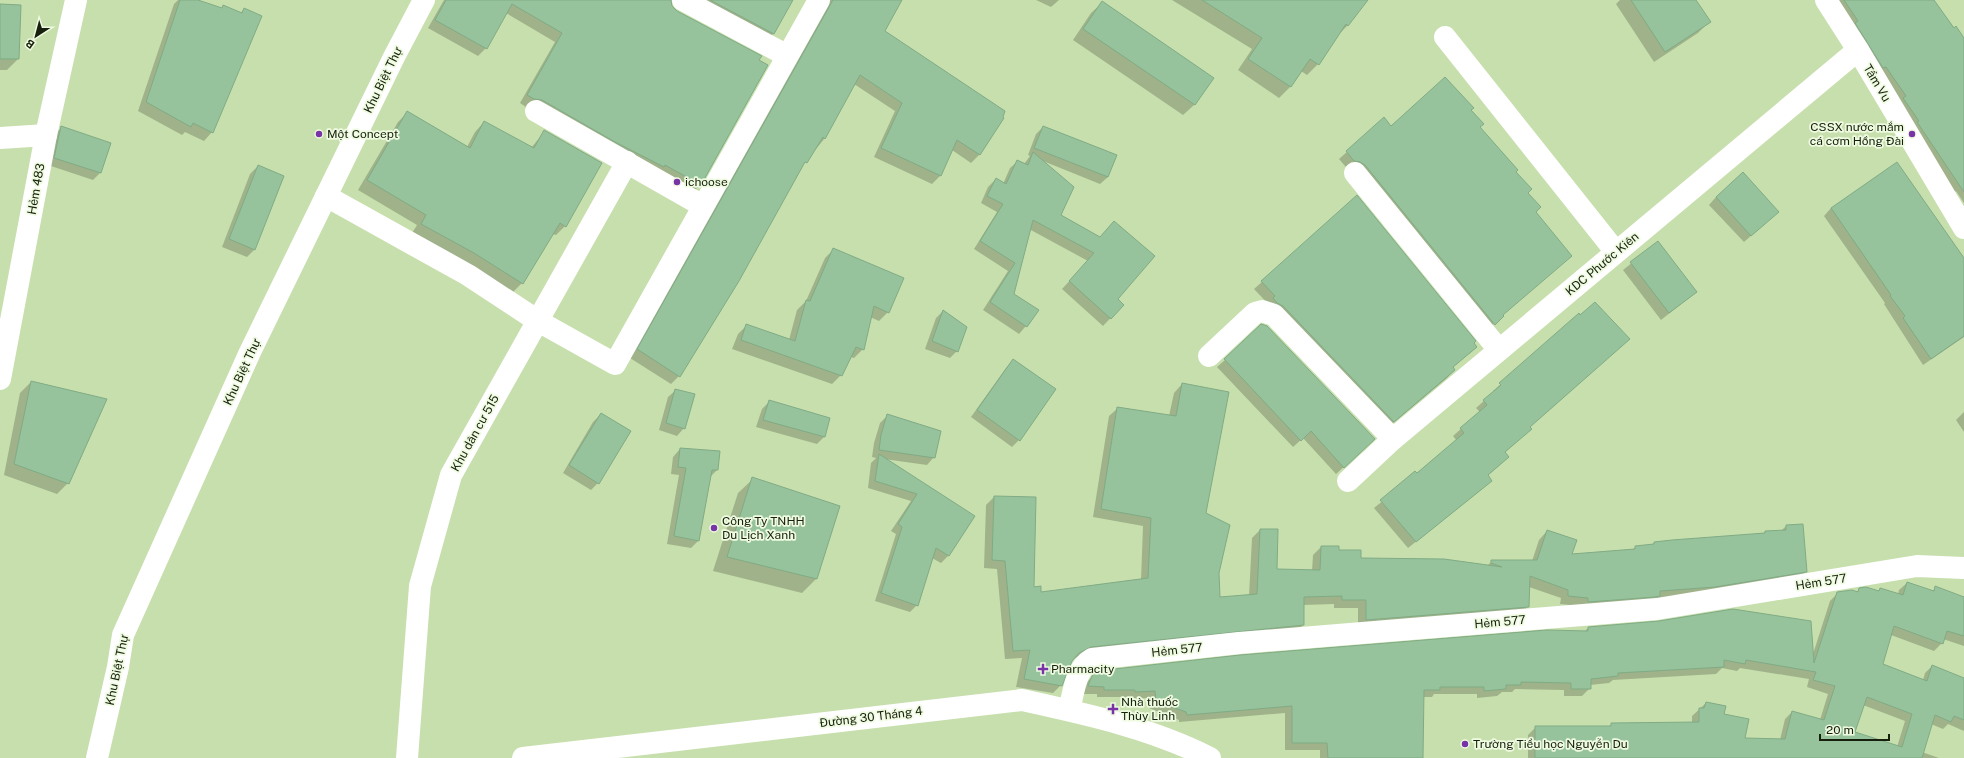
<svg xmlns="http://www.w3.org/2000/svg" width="1964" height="758" viewBox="0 0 1964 758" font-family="'Public Sans',sans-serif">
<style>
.shadow{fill:#0003;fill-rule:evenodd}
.building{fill:#96c39c;stroke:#80ab85;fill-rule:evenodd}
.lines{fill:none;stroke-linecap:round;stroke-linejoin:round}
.minor{stroke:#fff;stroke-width:22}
.tertiary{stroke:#fff;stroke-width:22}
.primary{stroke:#fff;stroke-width:22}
.poi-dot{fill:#7834a7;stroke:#effbe1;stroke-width:1.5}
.labels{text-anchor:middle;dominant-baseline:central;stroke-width:3.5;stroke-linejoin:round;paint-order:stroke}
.street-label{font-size:12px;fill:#17200c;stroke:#effbe1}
.poi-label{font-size:12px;fill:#17200c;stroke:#effbe1;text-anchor:start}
</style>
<rect width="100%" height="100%" fill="#c7dfac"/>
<!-- shadow -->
<g class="shadow">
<path d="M178,0h17l26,9 3,-3 16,8 4,-5 -32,123 -8,9 -19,-9 -3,3 -44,-24 36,-107z"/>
<path d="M444,0h226l2,7 4,5 91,53 -67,120 -8,8 -158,-85 -8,-1 -6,-4 35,-61 -49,-29 -20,35 -8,8 -50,-28z"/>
<path d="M687,0h105l-19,34 -8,8z"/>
<path d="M821,0h80l-17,32 119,86 -24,37 -8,8 -19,-13 -12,26 -8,8 -58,-27 21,-46 -41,-27 -29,54 -25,30 -121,208 -8,8 -41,-26z"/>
<path d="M1036,0h23l-8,7z"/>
<path d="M1172,0h195l-20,26 -10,10 -19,28 -11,11 -6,-4 -11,16 -11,11 -41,-28 14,-21z"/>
<path d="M1620,0h75l14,22 -11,11 -44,29 -38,-58z"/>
<path d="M1833,0h100l31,41v162l-8,-12 -3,3z"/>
<path d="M1102,3l110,75 -18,27 -11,10 -110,-75 18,-27z"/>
<path d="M0,5l20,1 -2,53 -11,11h-7z"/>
<path d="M1470,110l9,17 36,45 19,40 -32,103 -15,16 -148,-172 45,-40 7,9z"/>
<path d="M408,112l59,35 8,-15 9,-10 47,26 14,-17 20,95 -9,9 -4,-1 -30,49 -10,10 -100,-60 5,-8 -59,-35 40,-68z"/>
<path d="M1043,127l65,50 -8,7 -57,-23 16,54 41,23 14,-16 2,77 7,6 -20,21 -41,-37 26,-28 -59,-32 -17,65 14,32 -7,8 -36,-24 25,-39 -34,-22 23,-37 -16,-9 7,-16 8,-8 7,5 7,-16 8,-7 6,3 6,-8 -2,-1 8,-21z"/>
<path d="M61,128l40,44 -8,8 -45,-15 6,-30z"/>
<path d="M258,166l-4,84 -7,7 -25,-10 28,-73z"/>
<path d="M1357,197l119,150 -24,21 2,2 -7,8 -61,51 -132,-140z"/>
<path d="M1716,197l54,22 -26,23 -35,-37z"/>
<path d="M1831,208l133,53v76l-41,28 -39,-61 1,-1 -61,-87z"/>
<path d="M1658,242l38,50 -35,28 -38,-50z"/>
<path d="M834,249l54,63 -9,9 -9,-4 -7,32 -9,9 -4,-1 -9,18 -9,9 -100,-35 6,-15 9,-9 42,15 8,-30 9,-9 19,-43z"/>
<path d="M943,311l14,40 -7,7 -25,-9 11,-31z"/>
<path d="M1579,314l-50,113 2,2 -27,24 4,4 -21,19 -4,12 -75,60 -34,-40 83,-67 -4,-5 27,-24 -4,-4 18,-16 -1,-1z"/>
<path d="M1013,360l6,80 -7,7 -41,-30 35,-49z"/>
<path d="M1225,360l142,86 -31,28 -33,-36 -10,9 -76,-80z"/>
<path d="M31,382l37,101 -11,11 -53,-19 16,-82z"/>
<path d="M1182,384l22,130 14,59 1,25 30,-2 3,-58 8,-8 16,40 36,1 1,-16 8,-8h17v4l22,8 127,7 5,-5h40l7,-21 8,-9 24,24 61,-5 4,-3 15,-1 3,-3 109,-9 2,-2 16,-1 5,-5 20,45 -8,9 -92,15 -126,11 -20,-2 1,-6 -32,-11 -1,19 -8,9 -162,13v-20h-24v-4l-31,1v20l-8,8 -214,22 -10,5 -10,25 -8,8 -37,-6 6,-29 -17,1 -8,-90 -13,-1 2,-63 8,-8 39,91 8,5 100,-13 2,-54 -50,-9 16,-101 9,-8 51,8 5,-23z"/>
<path d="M676,390l8,38 -7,8 -18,-6 9,-33z"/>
<path d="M769,402l60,16 -5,19 -7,7 -61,-17 6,-18z"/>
<path d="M1964,412v20l-8,-12z"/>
<path d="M601,414l-3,69 -7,7 -28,-17 30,-51z"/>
<path d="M887,416l47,41 -7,8 -43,-6 89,57 -25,40 -7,7 -9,-5 -15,47 -7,7 -35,-11 21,-67 -5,-3 20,-30 -43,-13 3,-25 5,-5 -4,-1 2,-14 6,-20z"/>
<path d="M680,449l37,21 -7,7 -12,64 -7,7 -24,-4 12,-69 -8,-1 2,-17z"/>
<path d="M753,479l63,100 -14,14 -89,-22 25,-78z"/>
<path d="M1907,583l25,8 4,-3 27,9 1,-1v50l-21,-7 -1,4 -8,8 -43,-16 -10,29 42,16 2,-7 7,-7 32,13v52l-16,-7 -5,5 -12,-5 -9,28 17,6h-411v-23l8,-8h72l4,-3 80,-1v-7l14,-13 17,12 21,24 36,1 5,-21 7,-7 28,8 8,-26 -21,-7 2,-8 -69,-11 -3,3 -15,-3 -6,6 -103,6 -4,3 -19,2v3l-8,8h-18v-6l-49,-1 -3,3h-10l-5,4 -20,2v-4h-43l-2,3h-9l-1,61h-102v-8h-35v-37l-106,9v-2l-30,-12 -1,-10 -20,1v-2h-31v-3h-16l4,-10 12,-12 487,-40 4,-4 225,26 17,-53 8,-8 19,-1 2,-3 19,2 3,-2 17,5 1,-4zM1863,705l42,16 -8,26 -43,-14z"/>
</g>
<!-- building -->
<g class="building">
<path d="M180,0h18l24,8 1,-3 19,8 2,-5 18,8 -49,117 -20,-10 -2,4 -45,-25z"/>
<path d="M446,0h225l1,6 5,5 85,45 -3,4 9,5 -67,120 -36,-20 -1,2 -49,-25 -73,-42 -8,-1 -7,-4 35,-62 -50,-29 -25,45 -52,-29z"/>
<path d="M710,0h83l-19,34z"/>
<path d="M833,0h69l-17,31 120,80 -2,6 1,1 -24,37 -23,-15 -16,36 -60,-28 21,-45 -42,-28 -35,64 -2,-2 -16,26 -2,-1 -66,119 -59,96 -43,-28z"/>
<path d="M1202,0h166l-20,26 -2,-2 -27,41 -9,-6 -19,28 -43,-28 14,-21z"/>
<path d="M1631,0h65l15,22 -46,30z"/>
<path d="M1844,0h90l20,28 2,-2 8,12v154l-47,-70 2,-1 -16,-23 3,-2 -20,-29 -3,1 -28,-45 3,-2z"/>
<path d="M1102,1l112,77 -19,27 -112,-76z"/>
<path d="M0,4l21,1 -2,54h-19z"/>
<path d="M1445,77l29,31 -3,2 13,14 -4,3 38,43 -2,2 16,17 -4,4 13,14 -5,5 36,44 -69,59 1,1 -9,9 -130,-160 -5,-3 -6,-1 -8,-10 38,-34 7,9z"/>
<path d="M407,111l63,37 14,-27 50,27 10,-18 58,33 -36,64 -6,-4 -37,61 -49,-31 -53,-29 5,-9 -59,-35z"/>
<path d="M61,126l50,17 -10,30 -47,-15z"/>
<path d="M1043,126l74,29 -9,22 -74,-29z"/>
<path d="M1033,152l41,35 -13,28 39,22 14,-16 41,35 -37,43 6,6 -13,14 -42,-38 25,-28 -61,-33 -19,74 25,16 -12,17 -37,-25 25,-39 -35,-22 23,-37 -16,-8 9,-18 10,6 11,-24 11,5z"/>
<path d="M1897,162l67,96v78l-33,23 -28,-41 2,-2 -15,-20 1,-1 -60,-87z"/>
<path d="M258,165l26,11 -29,74 -26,-11z"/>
<path d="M1743,172l36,40 -28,24 -35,-39z"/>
<path d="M1357,195l119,146 -2,2 3,4 -24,20 2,3 -61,52 -111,-116 -6,-3 -4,-5 2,-2 -14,-15z"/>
<path d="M1658,241l39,51 -28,21 -39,-51z"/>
<path d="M833,248l71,30 -15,35 -15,-7 -10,44 -8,-3 -14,29 -101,-36 5,-16 49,17 11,-41 4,1z"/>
<path d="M1595,302l35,37 -100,88 2,2 -27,23 4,5 -21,18 4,6 -76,61 -36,-42 35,-29 2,2 47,-40 -4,-5 27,-23 -4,-5 18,-15 -2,-2 80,-70 1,2z"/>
<path d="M943,310l24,17 -9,25 -26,-11z"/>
<path d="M1261,324l6,2 108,113 -31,29 -33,-37 -10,10 -77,-82z"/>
<path d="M1013,359l43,30 -36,52 -43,-31z"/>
<path d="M31,381l76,18 -38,85 -55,-20z"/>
<path d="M1182,383l47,9 -23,121 24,12 -11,48 1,24 37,-3 3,-65h18l-1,40 43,1 1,-24h18v4h22v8l83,1 58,8 -11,-4v-3h46l10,-30 30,10 -5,14 63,-5v-3l19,-2v-2l18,-2 93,-7v-2l21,-1v-5l17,-1 4,48 -92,15 -55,4v5l-5,1 -67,5v-4l-20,-2v-6l-38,-14 -1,31 -163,13v-20h-24v-4l-38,1v28l-213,22 -12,6 -7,8 -10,25 -38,-7 6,-29 -17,1 -8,-90 -13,-1 2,-64 42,1 -2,90 7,-1v6l107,-14 3,-60 -50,-9 16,-102 59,9z"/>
<path d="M675,389l20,5 -10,35 -19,-6z"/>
<path d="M769,400l61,18 -5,19 -62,-17z"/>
<path d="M601,413l30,18 -32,53 -30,-19z"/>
<path d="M887,414l54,17 -6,27 -56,-8 2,-15z"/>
<path d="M680,448l40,3 -2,19h-6l-13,71 -25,-5 12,-68 -8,-1z"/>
<path d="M879,454l96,62 -26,40 -13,-8 -18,58 -37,-13 21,-66 -4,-3 19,-30 -42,-13z"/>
<path d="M752,477l88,29 -23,73 -90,-22z"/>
<path d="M1907,582l27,9 1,-5 29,11v39l-17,-5 -4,13 -49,-18 -11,38 44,17 5,-16 32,13v42l-10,-4 -3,6 -16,-7 -13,43h-387v-32h76v-3l88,-1v-14h5l2,-6 20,4 -2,8 25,5 -4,19 40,1 7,-28 32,9 11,-34 -22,-6 3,-8 -70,-12 -1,4 -21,-4v7l-106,6v3l-27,3v10h-20v-6l-50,-1v3h-15v4l-22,2v-4h-44v3h-16l-1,68h-95l-1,-15h-35v-37l-105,9 -1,-3 -30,-11 -1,-10 -20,1v-2h-31v-3l-16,-1 4,-10 5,-5 143,-16 307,-25 41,1v-4l71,-6 74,-12 78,12 3,42 23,-71 15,-2 6,2 1,-4 7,-1 13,4 1,-3 23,7zM1867,697l45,17 -10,33 -47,-15z"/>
</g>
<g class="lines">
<!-- minor -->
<g class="minor">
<path d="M683,0l103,55"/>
<path d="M1445,37l171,215"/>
<path d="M536,111l167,95"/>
<path d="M0,138l46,-3"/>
<path d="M1355,173l144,177"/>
<path d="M326,196l142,79 70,46 77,43 204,-364"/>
<path d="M1209,356l46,-43 7,-2 12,4 119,124"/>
<path d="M0,379l46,-244 30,-135"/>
<path d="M1348,481l45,-42 465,-389"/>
<path d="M1069,710c5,-18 6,-41 23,-51l147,-16 418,-34 260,-43 47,2"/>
<path d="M97,758l21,-91 5,-32 127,-283 144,-295 30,-57"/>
<path d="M407,758l13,-172 31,-111 176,-313"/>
</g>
<!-- tertiary -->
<path class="tertiary" d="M1826,0l32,50 106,178"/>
<!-- primary -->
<path class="primary" d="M523,758l499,-58c64,14 129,28 188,58"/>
</g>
<!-- markers -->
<g class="poi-dot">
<circle cx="319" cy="134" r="4"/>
<circle cx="1912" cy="134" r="4"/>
<circle cx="677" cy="182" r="4"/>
<circle cx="714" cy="528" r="4"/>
<path d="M1041 663h4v4h4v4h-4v4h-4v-4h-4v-4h4z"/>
<path d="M1111 703h4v4h4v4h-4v4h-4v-4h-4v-4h4z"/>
<circle cx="1465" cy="744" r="4"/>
</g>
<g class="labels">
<!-- street labels -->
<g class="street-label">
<text transform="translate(383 80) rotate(-64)">Khu Biệt Thự</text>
<text transform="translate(1877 83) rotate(59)">Tầm Vu</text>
<text transform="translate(36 189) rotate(-80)">Hẻm 483</text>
<text transform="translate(1602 264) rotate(-40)">KDC Phước Kiên</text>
<text transform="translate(242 372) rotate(-65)">Khu Biệt Thự</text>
<text transform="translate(475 433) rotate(-61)">Khu dân cư 515</text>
<text transform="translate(1821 582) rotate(-9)">Hẻm 577</text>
<text transform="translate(1500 622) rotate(-5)">Hẻm 577</text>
<text transform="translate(1177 650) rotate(-6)">Hẻm 577</text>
<text transform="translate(117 670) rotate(-78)">Khu Biệt Thự</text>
<text transform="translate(871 717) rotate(-7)">Đường 30 Tháng 4</text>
</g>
<!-- poi labels -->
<g class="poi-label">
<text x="1904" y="127" text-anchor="end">CSSX nước mắm<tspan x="1904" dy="14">cá cơm Hồng Đài</tspan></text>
<text x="327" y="134">Một Concept</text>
<text x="685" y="182">ichoose</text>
<text x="722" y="521">Công Ty TNHH<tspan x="722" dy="14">Du Lịch Xanh</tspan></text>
<text x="1051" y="669">Pharmacity</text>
<text x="1121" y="702">Nhà thuốc<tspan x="1121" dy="14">Thùy Linh</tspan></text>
<text x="1473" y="744">Trường Tiểu học Nguyễn Du</text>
</g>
</g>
<!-- north arrow -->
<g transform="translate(36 36) rotate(216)" stroke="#effbe1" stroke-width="3" paint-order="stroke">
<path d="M0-3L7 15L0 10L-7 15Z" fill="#17200c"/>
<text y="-6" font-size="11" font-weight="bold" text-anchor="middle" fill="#17200c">B</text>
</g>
<!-- scale -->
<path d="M1820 734v6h69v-6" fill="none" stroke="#17200c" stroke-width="2"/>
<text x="1826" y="734" font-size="12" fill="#17200c" stroke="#effbe1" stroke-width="3" paint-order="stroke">20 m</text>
</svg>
